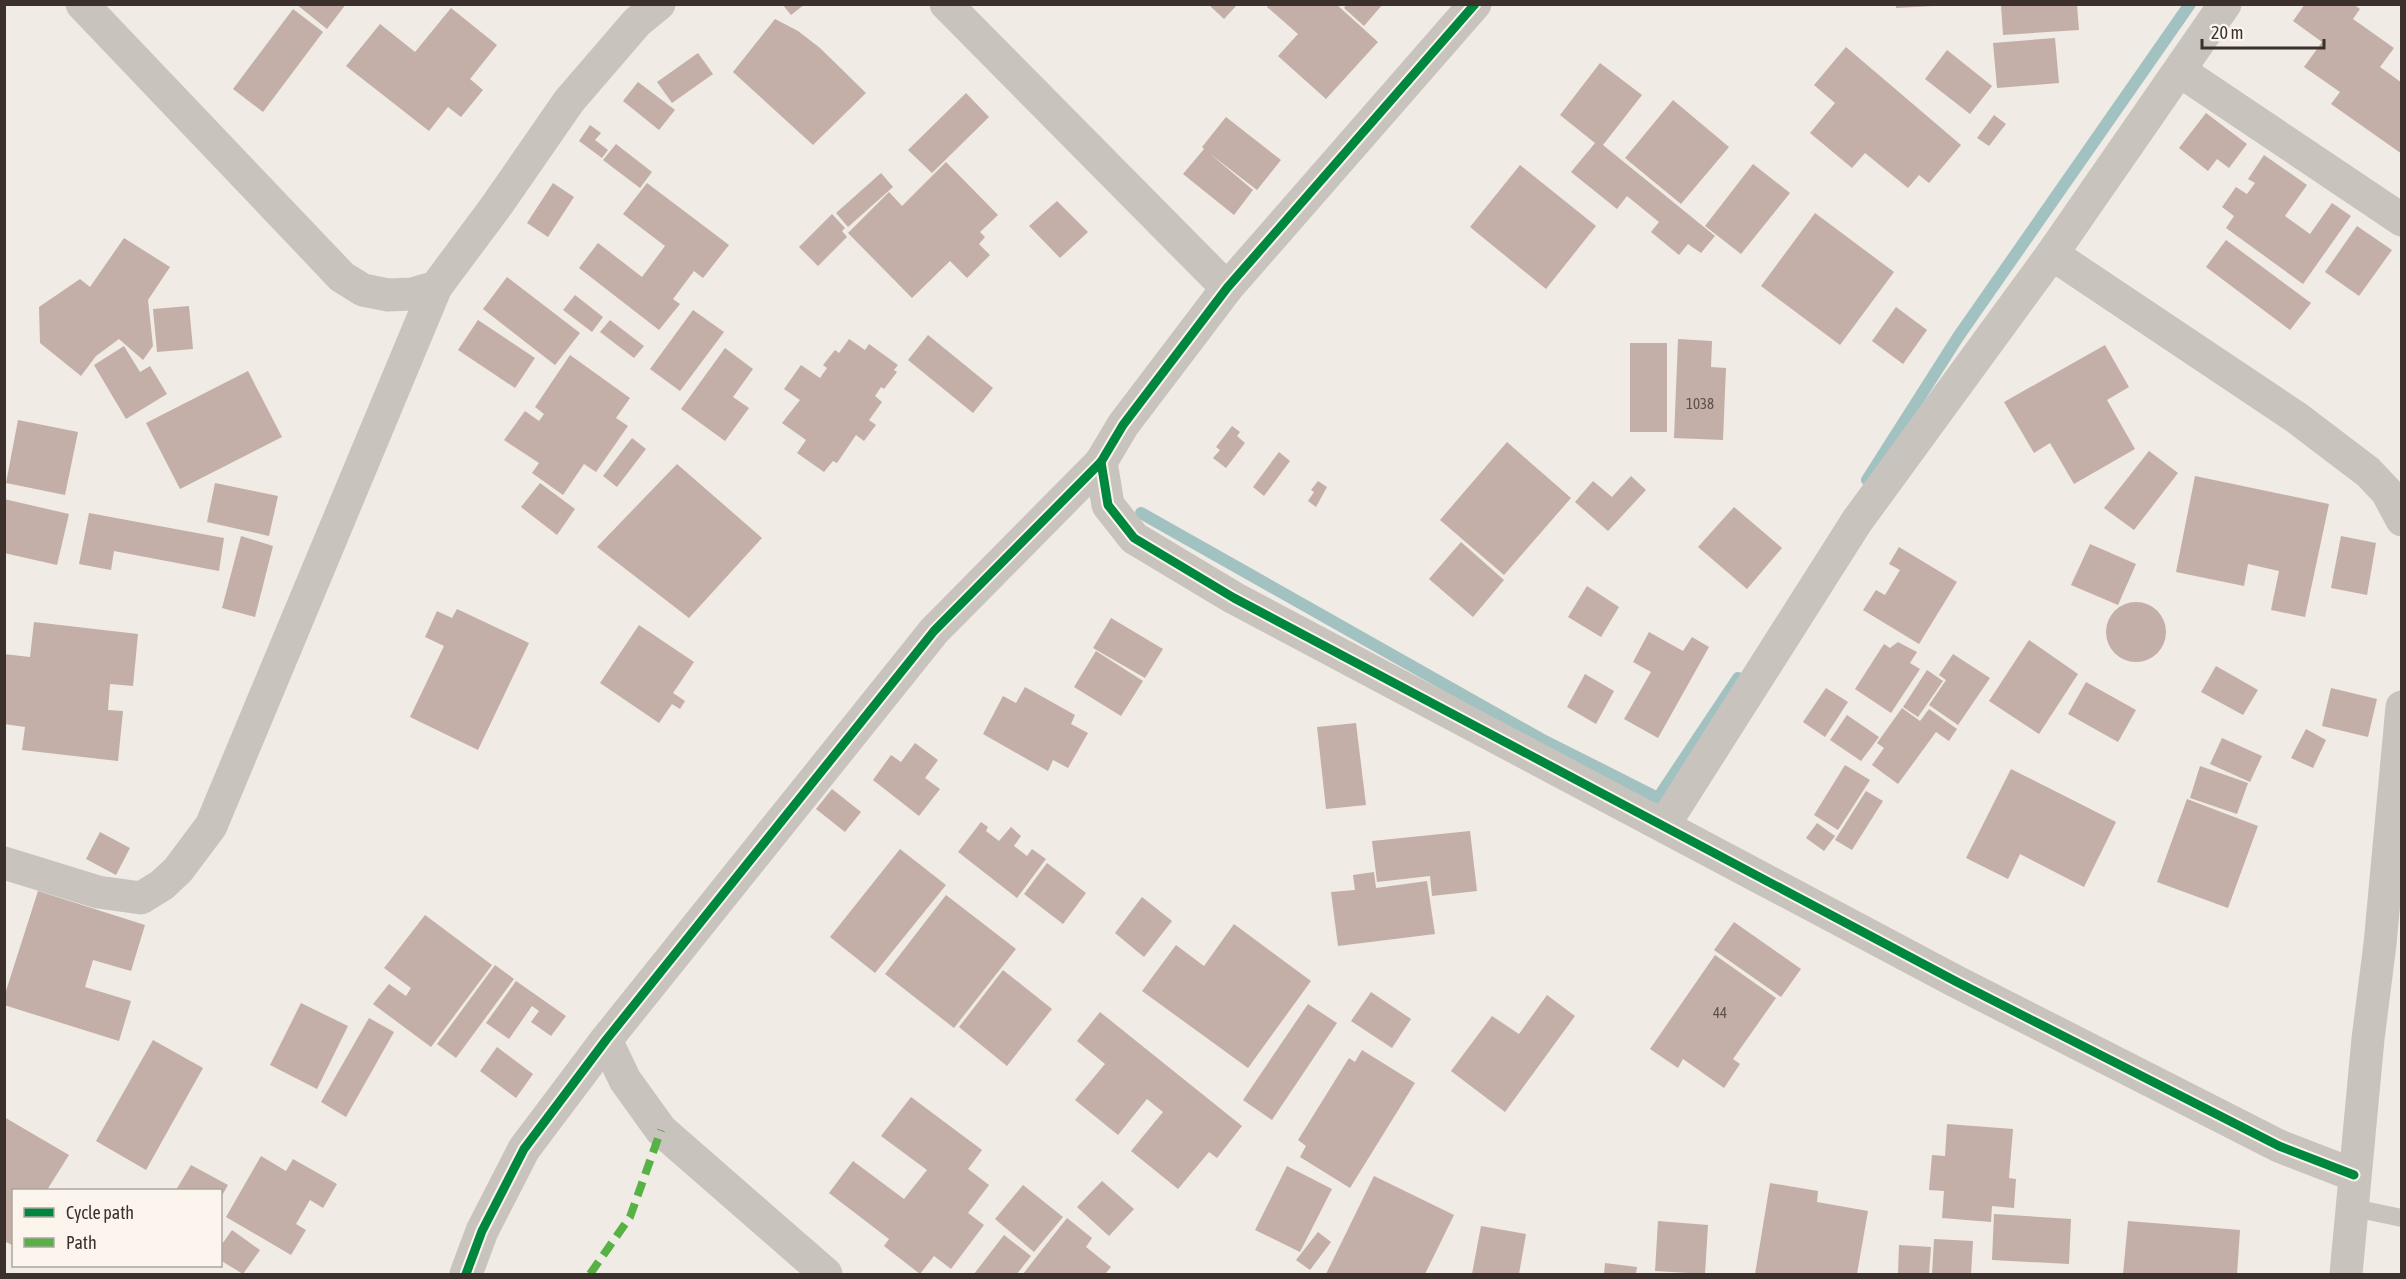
<svg xmlns="http://www.w3.org/2000/svg" width="2406" height="1279" viewBox="0 0 2406 1279" font-family="'Asap Condensed',sans-serif">
<style>
.lines{fill:none;stroke-linecap:round;stroke-linejoin:round}
.stream{stroke:#a1c2c1;stroke-width:12}
.building{fill:#c3afa7}
.service{stroke:#c9c3be;stroke-width:18}
.minor{stroke:#c9c3be;stroke-width:33}
.quiet{stroke:#57b246;stroke-width:8;stroke-dasharray:15 8;stroke-linecap:butt}
.cycleway-casing{stroke:#fbf5ee;stroke-width:13}
.cycleway{stroke:#00873e;stroke-width:9}
.labels{text-anchor:middle;dominant-baseline:central;stroke-width:5;stroke-linejoin:round;paint-order:stroke}
.number-label{font-size:15px;fill:#5d504a}
</style>
<rect width="100%" height="100%" fill="#f0ebe5"/>
<g class="lines">
<!-- stream -->
<g class="stream">
<path d="M1867,480l91,-143 232,-333"/>
<path d="M1141,513l400,226 117,59 80,-120"/>
</g>
</g>
<!-- building -->
<g class="building">
<path d="M296,4h50l-19,25z"/>
<path d="M782,4h23l-14,11z"/>
<path d="M1208,4h30l-14,15z"/>
<path d="M1269,4h67l42,38 -52,57 -48,-43 20,-22 -31,-27z"/>
<path d="M1347,4h36l-19,22 -20,-18z"/>
<path d="M1896,4h37v2l-37,2z"/>
<path d="M2305,4h48l7,5 -7,10 41,29 -14,19 22,16v71l-71,-50 9,-12 -36,-25 18,-25 -29,-21z"/>
<path d="M2001,5h76l2,25 -76,5z"/>
<path d="M451,8l46,37 -27,34 13,11 -22,27 -13,-10 -19,24 -83,-65 34,-42 35,28z"/>
<path d="M293,9l30,23 -60,80 -30,-23z"/>
<path d="M775,19l23,12 22,17 46,45 -53,52 -80,-73z"/>
<path d="M2055,38l4,45 -62,5 -4,-45z"/>
<path d="M1846,47l115,98 -32,38 -10,-8 -11,13 -43,-35 -13,15 -42,-35 25,-30 -21,-18z"/>
<path d="M1947,50l45,36 -22,28 -45,-35z"/>
<path d="M698,53l15,21 -41,29 -15,-21z"/>
<path d="M1600,63l42,32 -39,50 112,91 -14,17 -13,-9 -9,11 -28,-23 8,-10 -32,-26 -10,13 -46,-37 24,-29 -35,-28z"/>
<path d="M638,82l37,28 -16,20 -36,-29z"/>
<path d="M966,93l23,24 -57,56 -24,-23z"/>
<path d="M1673,100l56,47 -48,57 -56,-46z"/>
<path d="M2206,113l41,31 -18,24 -12,-9 -9,12 -29,-23z"/>
<path d="M1994,115l12,9 -17,22 -12,-8z"/>
<path d="M1226,117l55,43 -24,30 -48,-37 44,37 -19,25 -51,-41 21,-25 -2,-2z"/>
<path d="M590,125l11,8 -6,7 13,10 -6,8 -23,-17z"/>
<path d="M616,144l36,28 -12,16 -37,-28z"/>
<path d="M2264,155l43,30 -22,31 25,18 22,-31 19,13 -48,68 -77,-56 8,-12 -12,-9 14,-20 11,7 8,-11 -7,-4z"/>
<path d="M946,162l52,53 -18,17 5,5 -6,7 11,11 -23,23 -17,-17 -38,37 -64,-65 41,-41 13,14z"/>
<path d="M1753,164l37,29 -49,61 -36,-28z"/>
<path d="M1520,165l76,61 -50,63 -76,-62z"/>
<path d="M881,173l12,14 -45,40 -12,-14z"/>
<path d="M553,183l21,14 -26,40 -21,-14z"/>
<path d="M647,183l82,62 -26,33 -9,-7 -21,28 7,5 -21,26 -80,-62 19,-25 44,34 23,-31 -42,-32z"/>
<path d="M1057,201l31,31 -28,26 -31,-32z"/>
<path d="M1815,213l79,59 -54,73 -79,-59z"/>
<path d="M832,214l13,14 -3,3 5,6 -29,29 -19,-19z"/>
<path d="M2357,226l35,24 -33,46 -34,-24z"/>
<path d="M124,238l46,29 -22,33 5,46 -10,14 -24,-21 -23,17 -15,20 -41,-33 -1,-36 41,-28 10,8z"/>
<path d="M2226,240l85,63 -21,27 -84,-63z"/>
<path d="M507,277l73,56 -25,32 -72,-56z"/>
<path d="M575,295l28,22 -11,15 -29,-22z"/>
<path d="M189,306l4,43 -36,3 -4,-43z"/>
<path d="M1896,307l31,23 -24,34 -31,-23z"/>
<path d="M693,310l31,22 -44,59 -30,-22z"/>
<path d="M478,320l57,38 -20,30 -57,-38z"/>
<path d="M610,320l34,26 -10,12 -34,-26z"/>
<path d="M928,335l65,53 -20,25 -65,-53z"/>
<path d="M849,339l16,11 4,-6 29,21 -4,5 3,2 -13,17 -3,-2 -6,9 7,6 -13,18 7,5 -12,16 -8,-6 -19,28 -4,-2 -9,11 -27,-19 9,-13 -24,-17 18,-23 -16,-11 17,-24 19,13 7,-10 -4,-3 12,-15 4,3z"/>
<path d="M1678,339l34,2 -1,26 15,1 -3,72 -49,-2z"/>
<rect x="1630" y="343" width="37" height="89"/>
<path d="M2105,345l24,42 -22,13 28,49 -61,35 -24,-41 -16,10 -30,-51z"/>
<path d="M124,346l16,26 10,-6 17,28 -41,25 -32,-54z"/>
<path d="M725,348l28,21 -20,28 16,11 -24,33 -44,-32z"/>
<path d="M570,355l60,43 -14,20 12,8 -32,46 -12,-8 -21,31 -31,-22 7,-10 -35,-23 21,-29 14,10 5,-7 -9,-7z"/>
<path d="M248,371l34,66 -102,52 -34,-66z"/>
<path d="M18,420l60,12 -13,63 -59,-12z"/>
<path d="M1232,426l8,6 -3,4 8,7 -19,25 -13,-10 7,-8 -4,-3z"/>
<path d="M632,438l14,11 -29,38 -14,-11z"/>
<path d="M1507,442l64,56 -67,77 -64,-55z"/>
<path d="M2149,451l29,22 -44,57 -30,-22z"/>
<path d="M1279,452l11,9 -26,35 -11,-9z"/>
<path d="M677,464l85,74 -73,80 -92,-71z"/>
<path d="M1631,476l15,14 -38,41 -33,-29 18,-21 19,16z"/>
<path d="M2195,476l134,28 -24,113 -34,-7 8,-39 -31,-7 -4,22 -68,-14z"/>
<path d="M1318,481l9,6 -11,20 -8,-6 6,-9 -3,-2z"/>
<path d="M215,483l63,13 -9,40 -62,-14z"/>
<path d="M540,483l35,26 -18,26 -36,-28z"/>
<path d="M4,499l65,15 -12,51 -53,-12z"/>
<path d="M1734,507l48,41 -35,41 -49,-42z"/>
<path d="M89,513l135,25 -5,33 -105,-20 -3,19 -32,-6z"/>
<path d="M241,536l32,10 -18,71 -33,-9z"/>
<path d="M2341,536l35,7 -9,52 -36,-7z"/>
<path d="M1461,542l43,38 -31,37 -44,-38z"/>
<path d="M2090,544l46,20 -18,41 -47,-20z"/>
<path d="M1899,547l58,35 -38,62 -56,-34 13,-20 9,5 15,-25 -11,-6z"/>
<path d="M1587,586l32,21 -18,30 -33,-20z"/>
<circle cx="2136" cy="632" r="30"/>
<path d="M457,609l72,34 -51,107 -68,-33 34,-71 -19,-9 12,-26 15,7z"/>
<path d="M1111,618l52,31 -18,29 -52,-30z"/>
<path d="M34,622l104,12 -5,52 -23,-2 -2,26 15,1 -5,50 -96,-11 3,-23 -21,-3v-70l26,3z"/>
<path d="M639,625l55,37 -21,31 12,8 -5,8 -8,-5 -13,19 -59,-40z"/>
<path d="M1649,632l34,19 9,-14 17,10 -51,91 -34,-19 27,-47 -18,-10z"/>
<path d="M2029,640l49,34 -39,60 -50,-33z"/>
<path d="M1898,642l19,10 -7,11 10,6 -29,44 -36,-24 29,-45 6,4z"/>
<path d="M1096,651l47,30 -22,35 -47,-29z"/>
<path d="M1953,654l37,24 -32,47 -29,-20 17,-25 -7,-5z"/>
<path d="M2216,666l42,24 -15,25 -42,-23z"/>
<path d="M1927,670l16,11 -25,36 -15,-10z"/>
<path d="M1585,674l29,17 -18,33 -29,-17z"/>
<path d="M2086,682l50,28 -18,32 -50,-28z"/>
<path d="M1025,687l50,28 -4,9 17,9 -20,35 -15,-8 -5,11 -65,-37 20,-38 13,7z"/>
<path d="M1826,688l22,14 -23,35 -22,-15z"/>
<path d="M2331,688l46,11 -9,38 -46,-11z"/>
<path d="M1902,708l18,13 9,-12 28,20 -8,12 -13,-9 -38,52 -26,-19 12,-17 -7,-5z"/>
<path d="M1847,715l32,22 -18,24 -31,-21z"/>
<path d="M1356,723l10,82 -40,4 -9,-82z"/>
<path d="M2306,729l20,11 -13,28 -22,-10z"/>
<path d="M2222,738l40,18 -12,26 -40,-18z"/>
<path d="M915,743l23,17 -13,18 15,11 -21,27 -46,-36 18,-25 10,7z"/>
<path d="M1845,765l25,15 -32,50 -24,-15z"/>
<path d="M2200,766l48,17 -11,31 -47,-16z"/>
<path d="M2011,769l105,53 -32,65 -64,-33 -12,25 -42,-21z"/>
<path d="M832,789l29,23 -16,20 -29,-23z"/>
<path d="M1866,791l17,10 -31,49 -17,-10z"/>
<path d="M2187,799l71,27 -30,82 -71,-26z"/>
<path d="M981,822l7,5 -2,4 13,10 12,-14 10,9 -7,10 13,10 5,-7 14,10 -29,39 -59,-46z"/>
<path d="M1817,823l18,13 -11,15 -18,-13z"/>
<path d="M1470,831l7,60 -45,5 -2,-20 -53,6 -5,-41z"/>
<path d="M100,832l30,16 -14,27 -30,-16z"/>
<path d="M900,849l46,36 -71,88 -45,-36z"/>
<path d="M1047,863l39,30 -23,31 -39,-30z"/>
<path d="M1374,872l2,16 51,-7 8,53 -97,12 -7,-54 24,-2 -2,-15z"/>
<path d="M38,891l107,34 -14,46 -38,-11 -8,27 46,14 -12,40 -115,-36v-8z"/>
<path d="M946,895l70,54 -62,79 -69,-54z"/>
<path d="M1142,897l30,24 -28,36 -29,-24z"/>
<path d="M425,915l67,50 -61,82 -58,-43 16,-20 17,12 5,-8 -27,-20z"/>
<path d="M1734,922l67,47 -20,28 -67,-47z"/>
<path d="M1234,924l77,57 -63,87 -106,-77 34,-46 28,21z"/>
<path d="M1715,955l61,43 -43,61 7,5 -16,24 -41,-29 -5,9 -28,-19z"/>
<path d="M495,965l19,14 -58,79 -19,-14z"/>
<path d="M1003,970l49,39 -45,57 -48,-39z"/>
<path d="M516,981l50,35 -15,20 -20,-14 8,-11 -7,-5 -23,33 -23,-16z"/>
<path d="M1371,992l40,27 -19,29 -41,-27z"/>
<path d="M1547,995l28,21 -70,96 -54,-41 41,-55 27,18z"/>
<path d="M301,1003l47,23 -31,63 -47,-24z"/>
<path d="M1308,1004l29,19 -65,97 -29,-20z"/>
<path d="M1100,1012l142,114 -25,32 -8,-6 -31,37 -47,-38 32,-39 -16,-13 -29,36 -43,-35 30,-36 -28,-23z"/>
<path d="M369,1018l25,14 -48,85 -25,-15z"/>
<path d="M153,1040l50,28 -57,102 -50,-29z"/>
<path d="M497,1047l36,27 -17,24 -36,-27z"/>
<path d="M1362,1050l53,33 -65,105 -50,-31 6,-11 -8,-6 51,-82 6,4z"/>
<path d="M911,1097l71,53 -14,19 21,16 -21,28 16,12 -33,44 -17,-13 -14,18 -36,-28 5,-7 -60,-46 24,-32 51,38 23,-29 -46,-34z"/>
<path d="M4,1117l65,38 -22,35h-33v56l-10,-5z"/>
<path d="M1947,1124l66,5 -4,49 7,1 -2,29 -22,-2 -1,16 -49,-4 2,-27 -15,-1 3,-35 13,1z"/>
<path d="M261,1156l25,15 7,-12 44,25 -14,24 -13,-8 -14,24 10,6 -15,25 -65,-38z"/>
<path d="M191,1165l37,20 -8,14v-9h-44z"/>
<path d="M1287,1166l45,23 -32,63 -45,-22z"/>
<path d="M1374,1176l80,39 -29,59h-99z"/>
<path d="M1102,1181l32,28 -25,27 -32,-29z"/>
<path d="M1770,1183l48,8 -1,11 51,9 -11,63h-102z"/>
<path d="M1023,1185l40,32 -29,35 -39,-33z"/>
<path d="M1994,1214l77,5 -2,45 -77,-4z"/>
<path d="M1067,1218l25,20 -6,9 25,20 -6,7h-82z"/>
<path d="M1658,1221l50,4 -3,49 -50,-3z"/>
<path d="M2128,1221l112,9 -3,44h-114z"/>
<path d="M1481,1226l45,8 -7,40h-47z"/>
<path d="M232,1230l28,20 -17,24 -23,-14v-13z"/>
<path d="M1318,1232l13,10 -21,28 -14,-10z"/>
<path d="M1004,1235l27,21 -14,18h-43z"/>
<path d="M1934,1239l39,2 -2,33h-39z"/>
<path d="M1899,1245l32,2 -2,27h-31z"/>
<path d="M1605,1263l32,4 -1,7h-32z"/>
</g>
<g class="lines">
<!-- service -->
<path class="service" d="M2354,1208l48,10"/>
<!-- minor -->
<g class="minor">
<path d="M82,4l260,273 21,13 25,5 24,-1 24,-7 61,-82 72,-104 68,-79 22,-18"/>
<path d="M946,4l281,284"/>
<path d="M1475,4l-248,284 -104,137 -22,37 7,43 26,33 100,60 723,384 322,164 75,29"/>
<path d="M2180,71l222,149"/>
<path d="M2052,254l245,164 71,54 19,20 15,28"/>
<path d="M1664,825l193,-304 195,-267 173,-250"/>
<path d="M4,863l94,29 43,6 21,-13 16,-15 33,-44 225,-539"/>
<path d="M606,1040l19,40 36,50 165,144"/>
<path d="M466,1274l16,-43 42,-82 82,-109 328,-409 167,-169"/>
<path d="M2346,1274l22,-235 12,-95 22,-237"/>
</g>
<!-- quiet -->
<path class="quiet" d="M590,1274l40,-57 31,-87"/>
<!-- cycleway casing -->
<g class="cycleway-casing">
<g id="cycleway">
<path d="M1475,4l-248,284 -104,137 -22,37 7,43 26,33 100,60 723,384 322,164 75,29"/>
<path d="M466,1274l16,-43 42,-82 82,-109 328,-409 167,-169"/>
</g>
</g>
<!-- cycleway -->
<use href="#cycleway" class="cycleway"/>
</g>
<g class="labels">
<!-- number labels -->
<g class="number-label">
<text x="1700" y="403">1038</text>
<text x="1720" y="1012">44</text>
</g>
</g>
<!-- border -->
<rect width="2406" height="1279" fill="none" stroke="#3b302b" stroke-width="12"/>
<!-- legend -->
<rect x="12" y="1189" width="210" height="78" fill="#fbf5ee" stroke="#aea6a0" stroke-width="1.5"/>
<rect x="24" y="1208" width="30" height="9" fill="#00873e" stroke="#aea6a0" stroke-width="1.5"/>
<text x="66" y="1219" font-size="18" fill="#3b302b">Cycle path</text>
<rect x="24" y="1238" width="30" height="9" fill="#57b246" stroke="#aea6a0" stroke-width="1.5"/>
<text x="66" y="1249" font-size="18" fill="#3b302b">Path</text>
<!-- scale -->
<path d="M2202 39v9h122v-9" fill="none" stroke="#3b302b" stroke-width="3"/>
<text x="2211" y="39" font-size="18" fill="#3b302b" stroke="#fbf5ee" stroke-width="4.5" paint-order="stroke">20 m</text>
</svg>
